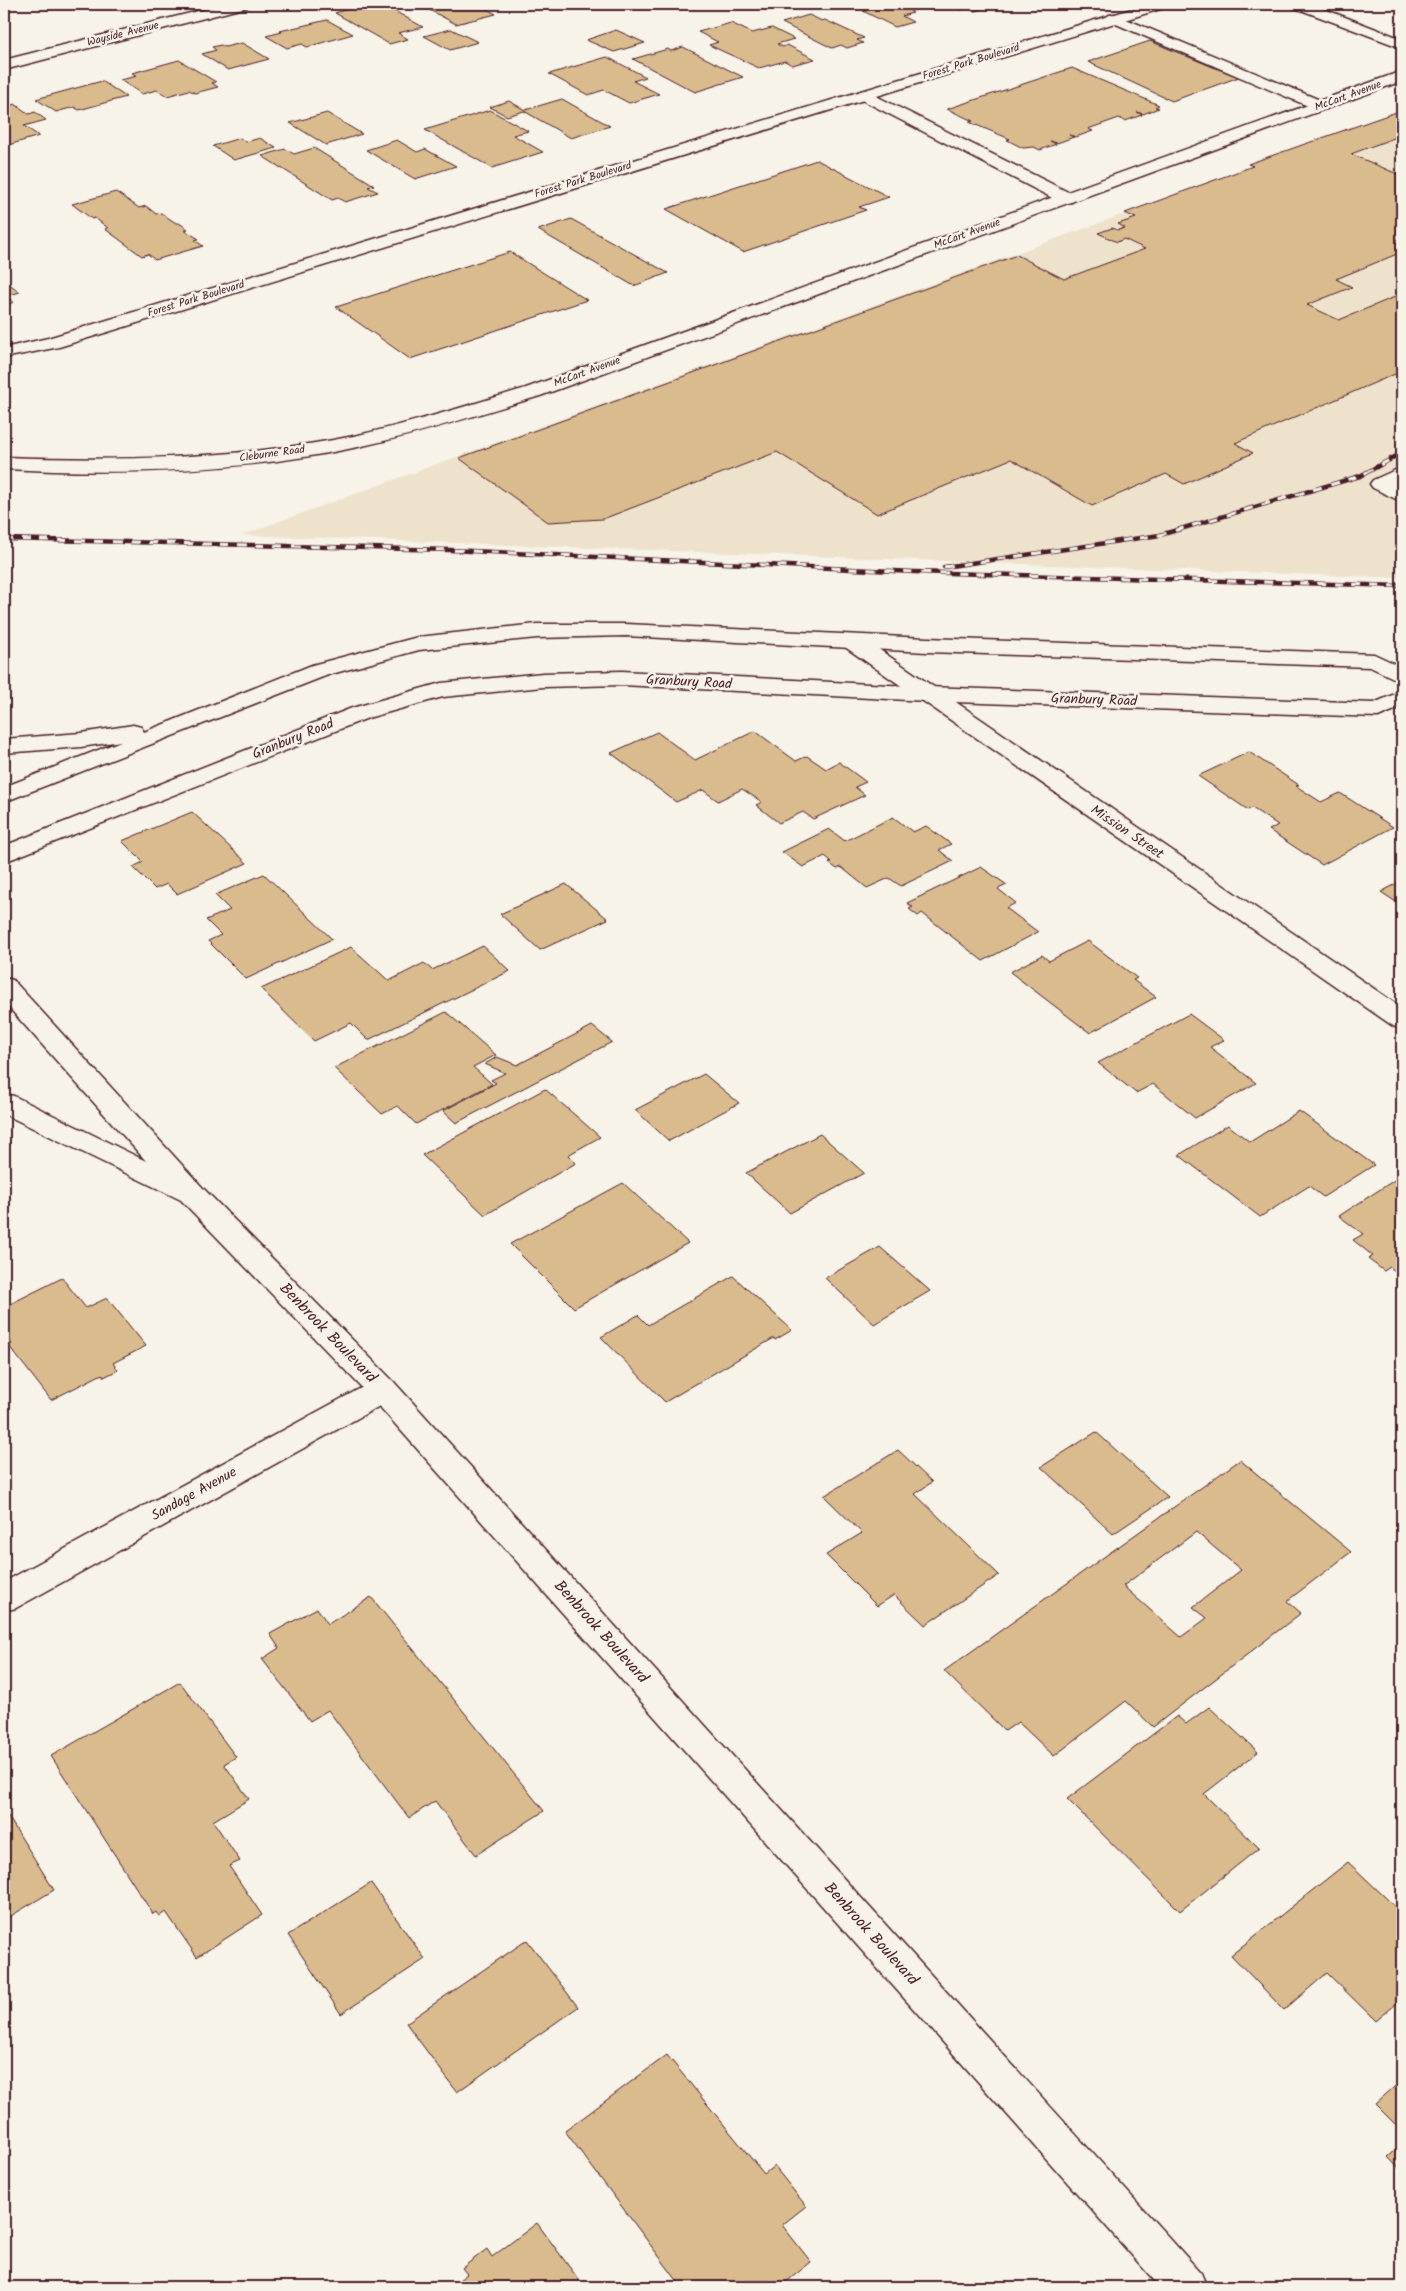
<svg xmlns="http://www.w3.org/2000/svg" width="1406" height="2291" viewBox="0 0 1406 2291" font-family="Kalam,sans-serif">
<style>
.built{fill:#eee2cd}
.building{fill:#d9bb8d;stroke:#4a1f2b;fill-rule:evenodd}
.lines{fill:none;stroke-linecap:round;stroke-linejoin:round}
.service-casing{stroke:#4a1f2b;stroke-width:3}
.minor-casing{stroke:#4a1f2b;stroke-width:3}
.tertiary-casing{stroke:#4a1f2b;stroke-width:3}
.secondary-casing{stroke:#4a1f2b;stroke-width:3}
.service{fill:#f7f3e8;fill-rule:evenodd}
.minor{fill:#f7f3e8;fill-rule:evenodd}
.tertiary{fill:#f7f3e8;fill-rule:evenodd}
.secondary{fill:#f7f3e8;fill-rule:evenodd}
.rail-far1-casing{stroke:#4a1f2b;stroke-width:4}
.rail-casing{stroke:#4a1f2b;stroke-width:4.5}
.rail-far1{stroke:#f7f3e8;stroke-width:2.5;stroke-dasharray:7;stroke-linecap:butt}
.rail{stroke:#f7f3e8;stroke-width:3;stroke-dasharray:9;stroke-linecap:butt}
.labels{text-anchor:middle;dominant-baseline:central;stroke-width:5;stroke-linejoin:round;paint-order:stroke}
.far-street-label{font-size:11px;fill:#4a1f2b;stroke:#f7f3e8}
.street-label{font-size:14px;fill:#4a1f2b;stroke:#f7f3e8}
.near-street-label{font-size:16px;fill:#4a1f2b;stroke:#f7f3e8}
</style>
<rect width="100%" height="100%" fill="#f7f3e8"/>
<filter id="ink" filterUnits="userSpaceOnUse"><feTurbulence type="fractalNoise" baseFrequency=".02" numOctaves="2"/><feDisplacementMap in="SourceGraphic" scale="10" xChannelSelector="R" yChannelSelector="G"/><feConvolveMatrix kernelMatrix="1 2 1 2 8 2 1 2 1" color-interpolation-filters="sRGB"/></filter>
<g filter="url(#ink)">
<!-- built -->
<path class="built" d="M1402,113v465l-1160,-43z"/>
<!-- building -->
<g class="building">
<path d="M364,4h18l41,23 -25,6 10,6 -19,5 -54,-31z"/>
<path d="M418,4h59l19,10 -40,10z"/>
<path d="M859,4h50l10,5 -9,2 3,2 -11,3 11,6 -18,5 -32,-16 4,-1 -11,-5z"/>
<path d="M947,4h51l-23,7 -8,-3 -6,2z"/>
<path d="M809,15l13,6 3,-1 39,18 -7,2 6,3 -16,5 -6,-3 -9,3 -50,-25z"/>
<path d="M327,20l26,14 -46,13 -5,-3 -15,4 -21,-12 16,-4 -2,-1z"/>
<path d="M731,23l21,10 20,-5 22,11 -17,5 6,3 4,-2 28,14 -23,6 -7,-4 -26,7 -50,-23 9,-3 -20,-10z"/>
<path d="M451,29l27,13 -28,8 -26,-14z"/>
<path d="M616,30l29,13 -31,9 -28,-12z"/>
<path d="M1150,41l63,26 26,10 -67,24 -84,-39z"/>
<path d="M242,43l27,16 -41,11 -26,-16 14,-4 -4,-3 9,-2 4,2z"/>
<path d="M683,47l60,30 -48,15 -62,-33 35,-10 3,2z"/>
<path d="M607,57l39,20 -13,4 26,13 -30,9 -25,-13 -16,5 -39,-21z"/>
<path d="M179,60l37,22 -4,1 6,4 -23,6 -6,-3 -22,6 -10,-6 -15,4 -22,-14 17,-4 -5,-3z"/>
<path d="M1072,68l87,37 -4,2 4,1 -16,6 -6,-2 5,3 -17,6 -6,-3 -31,11 5,2 -17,6 -7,-2 5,2 -17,6 -7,-2 6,3 -16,6 -6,-3 -11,1 -16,-8 3,-1 -41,-17 4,-1 -26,-12z"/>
<path d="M102,81l24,16 -47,13 -5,-3 -18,5 -20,-13z"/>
<path d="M562,99l48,27 -39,12 -47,-27 -17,5 -17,-9 19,-6 16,9z"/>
<path d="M15,104l14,10 6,-2 11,8 -22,6 15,10 -34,10 -1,-39z"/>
<path d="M490,110l38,21 -15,4 30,17 -51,16 -67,-38z"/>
<path d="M1402,110v25l-51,19 51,22v76l-66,27 16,8 -45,18 32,15 63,-26v77l-167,72 18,10 -69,31 -18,-10 -74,32 -81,-47 -134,55 -100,-62 -174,67 -55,3 -89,-64 558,-203 47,24 81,-30 -21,-10 -7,3 -19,-9 14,-5 6,2 7,-2 -7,-4 18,-6 -11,-5 128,-47 -5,-2z"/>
<path d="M327,113l35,21 -36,11 -36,-22z"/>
<path d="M240,138l6,4 14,-4 16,10 -42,12 -21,-14z"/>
<path d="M397,140l20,12 8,-3 31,17 -41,13 -49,-29z"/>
<path d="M314,148l60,37 -6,2 10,5 -33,10 -7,-4 -6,2 -70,-44 23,-7 9,5z"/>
<path d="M817,160l72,37 -30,10 7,3 -123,42 -77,-43z"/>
<path d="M116,192l23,16 7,-2 10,8 5,-1 15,10h3l9,6 -4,1 15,9 -4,1 8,6 -48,14 -7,-6 -6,2 -37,-27 3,-1 -13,-10 -3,1 -20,-15z"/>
<path d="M571,219l97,54 -34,13 -96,-56z"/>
<path d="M510,252l77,48 -177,59 -74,-52z"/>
<path d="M4,280l16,12 -14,4 8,6 -10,4z"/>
<path d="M755,731l41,30 11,-5 19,13 13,-7 27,20 -11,5 10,8 -52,24 -10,-7 -24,11 -23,-18 6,-3 -20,-13 -24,12 -15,-11 -27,12 -65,-49 46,-21 38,28z"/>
<path d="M1249,752l50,33 -3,1 25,16 19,-9 53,34 -71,38 -53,-35 9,-5 -26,-17 -4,2 -50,-34z"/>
<path d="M192,812l55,51 -70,31 -10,-10 -12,5 -22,-22 10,-5 -21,-21z"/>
<path d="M893,817l20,15 13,-6 25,18 -12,6 14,11 -52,25 -12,-8 -22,10 -26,-21 -4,2 -8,-6 3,-1 -7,-6 -22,11 -21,-15 47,-23 16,12z"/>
<path d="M981,867l26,18 -9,4 18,14 -10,5 32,24 -55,29 -61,-48 -4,3 -9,-7 4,-2 -6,-4z"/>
<path d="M264,874l68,65 -86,40 -38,-38 13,-6 -15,-15 24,-10 -15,-15z"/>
<path d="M1402,881v25l-21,-14z"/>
<path d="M566,884l42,35 -68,31 -40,-36z"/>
<path d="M1088,941l49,37 -4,2 23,17 -66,36 -80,-61 32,-17 7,6z"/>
<path d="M483,946l27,25 -142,69 -17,-17 -37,18 -53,-52 90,-42 38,34 35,-18 8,7z"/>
<path d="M446,1012l50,43 -23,12 19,17 -76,40 -18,-18 -16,8 -48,-46z"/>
<path d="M1189,1014l35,26 -14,7 46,36 -61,35 -42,-34 -17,9 -38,-30z"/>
<path d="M592,1026l20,16 -156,81 -13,-12 53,-28 -5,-3 14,-7 -20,-9 12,-7 20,8z"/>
<path d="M704,1074l35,29 -70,38 -34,-31z"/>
<path d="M545,1089l55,48 -32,18 8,8 -91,52 -63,-60z"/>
<path d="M1299,1111l75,54 -51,32 -14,-11 -49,31 -81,-62 49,-30 22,17z"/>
<path d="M820,1134l44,39 -74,40 -44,-40z"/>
<path d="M1396,1179l6,5v93l-12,-10 -6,4 -16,-12 5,-3 -20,-16 10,-6 -24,-18z"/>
<path d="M623,1183l65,60 -114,65 -64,-64z"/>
<path d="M880,1247l50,44 -56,33 -49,-46z"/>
<path d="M733,1276l59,54 -17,10 -1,-2 -109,64 -64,-65 37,-22 10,10z"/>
<path d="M62,1278l24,30 21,-10 39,48 -33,17 5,7 -14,7 -2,-3 -51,26 -42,-54 3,-2 -8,-11v-26z"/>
<path d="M1096,1432l72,65 -55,37 -72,-67z"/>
<path d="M898,1450l34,32 -17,12 84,81 -74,50 -31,-30 -17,11 -51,-51 36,-22 -38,-37z"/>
<path d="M1240,1460l111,92 -64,49 14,12 -148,114 -27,-26 -72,55 -36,-34 -13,9 -61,-60zM1196,1532l45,38 -48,37 14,11 -26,19 -58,-51z"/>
<path d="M371,1597l173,214 -68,44 -41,-54 -26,17 -81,-108 -18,11 -48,-62 17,-11 -9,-14 47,-26 11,16z"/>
<path d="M180,1682l56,75 -12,7 25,35 -36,22 27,40 -11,5 33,49 -65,42 -31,-45 -7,4 -3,-4 -3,2 -102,-158z"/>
<path d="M1209,1707l49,45 -54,42 55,54 -79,63 -113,-112 110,-83 9,8z"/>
<path d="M4,1810l50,80 -50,30z"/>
<path d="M1348,1862l54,51v86l-26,22 -49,-48 -43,37 -53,-55z"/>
<path d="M371,1883l54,76 -84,55 -53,-79z"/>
<path d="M527,1940l51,67 -121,85 -51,-69z"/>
<path d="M667,2055l97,119 10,-8 32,40 -24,19 29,37 -31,25h-98l-117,-156z"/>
<path d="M1402,2080v51l-27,-27z"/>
<path d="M1402,2145v27l-14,-15z"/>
<path d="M537,2223l47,64h-134l17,-13 -5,-6 25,-19 5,8z"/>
</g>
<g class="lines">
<!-- service casing -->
<g class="service-casing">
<g id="service">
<path d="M1114,14l213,89 2,3 -2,3h-12l-206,-88 -2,-3 2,-3z"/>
<path d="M864,90l208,104 2,4 -2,4h-12l-202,-104 -2,-3 2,-3z"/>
<path d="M1402,467v14l-7,3 7,4v14l-29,-14 -3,-4 3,-4z"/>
</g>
</g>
<!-- minor casing -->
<g class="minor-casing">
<g id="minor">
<path d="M226,4h23l-2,3 -243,63v-10z"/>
<path d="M1148,4h21l-2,3 -1108,340 -55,11v-10l44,-10z"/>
<path d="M1291,4h20l91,35v9l-109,-41z"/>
<path d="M853,635l8,2 541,371v21l-9,-3 -548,-379 -3,-5 3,-5z"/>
<path d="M383,1378l11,4 4,8 -4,8 -378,210 -12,3v-29l368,-200z"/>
</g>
</g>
<!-- tertiary casing -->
<g class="tertiary-casing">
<g id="tertiary">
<path d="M537,624h89l301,14 447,16 28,13v15l-32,-15 -443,-15 -301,-16 -89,2 -118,12 -91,25 -324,127v-15l117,-46 -40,6 -77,6v-14l77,-6 52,-8 8,2 3,5 168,-67 106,-28z"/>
<path d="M622,671l305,16 447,16 28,-12v16l-24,10 -451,-16 -305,-16 -79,2 -100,10 -75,21 -364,144v-16l348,-138 89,-25 102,-10z"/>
<path d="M4,978l9,2 190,208 191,194 807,891 6,14h-47l-788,-889 -191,-198 -177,-86v-20l10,2 132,65 -142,-159z"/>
</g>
</g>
<!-- secondary casing -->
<g class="secondary-casing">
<path id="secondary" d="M1402,71v10l-862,315c-61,18 -121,38 -182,51 -115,25 -237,28 -354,22v-12c110,4 220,2 329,-17 65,-12 129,-33 193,-52z"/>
</g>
<!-- service -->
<use href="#service" class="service"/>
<!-- minor -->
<use href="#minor" class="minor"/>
<!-- tertiary -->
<use href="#tertiary" class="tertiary"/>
<!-- secondary -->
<use href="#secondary" class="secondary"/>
<!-- rail-far1 casing -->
<g class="rail-far1-casing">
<path id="rail-far1" d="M1400,4l2,1"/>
</g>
<!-- rail casing -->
<g class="rail-casing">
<g id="rail">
<path d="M4,539l446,11 465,22 487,14"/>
<path d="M944,567l216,-32 200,-59 42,-23"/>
</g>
</g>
<!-- rail-far1 -->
<use href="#rail-far1" class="rail-far1"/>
<!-- rail -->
<use href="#rail" class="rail"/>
</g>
</g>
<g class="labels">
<!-- far-street labels -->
<g class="far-street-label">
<text transform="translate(123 34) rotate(-14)">Wayside Avenue</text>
<text transform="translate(971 62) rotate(-17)">Forest Park Boulevard</text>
<text transform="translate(1348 96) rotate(-20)">McCart Avenue</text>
<text transform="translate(583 180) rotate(-17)">Forest Park Boulevard</text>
<text transform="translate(967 234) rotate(-20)">McCart Avenue</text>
<text transform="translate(196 299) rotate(-17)">Forest Park Boulevard</text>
<text transform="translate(587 372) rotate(-20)">McCart Avenue</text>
<text transform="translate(272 454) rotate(-8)">Cleburne Road</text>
</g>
<!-- street labels -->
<g class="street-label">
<text transform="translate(689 682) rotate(3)">Granbury Road</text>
<text transform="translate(1094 700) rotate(2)">Granbury Road</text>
<text transform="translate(293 739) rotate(-22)">Granbury Road</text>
<text transform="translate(1127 832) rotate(34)">Mission Street</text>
<text transform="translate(194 1494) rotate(-29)">Sandage Avenue</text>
</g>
<!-- near-street labels -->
<g class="near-street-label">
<text transform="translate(328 1333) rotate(46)">Benbrook Boulevard</text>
<text transform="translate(601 1632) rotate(48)">Benbrook Boulevard</text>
<text transform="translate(871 1934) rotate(48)">Benbrook Boulevard</text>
</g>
</g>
<!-- margin -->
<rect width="1406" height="2291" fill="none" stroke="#f7f3e8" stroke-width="20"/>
<rect x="10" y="10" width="1386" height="2271" fill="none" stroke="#4a1f2b" stroke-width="2" filter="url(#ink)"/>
</svg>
